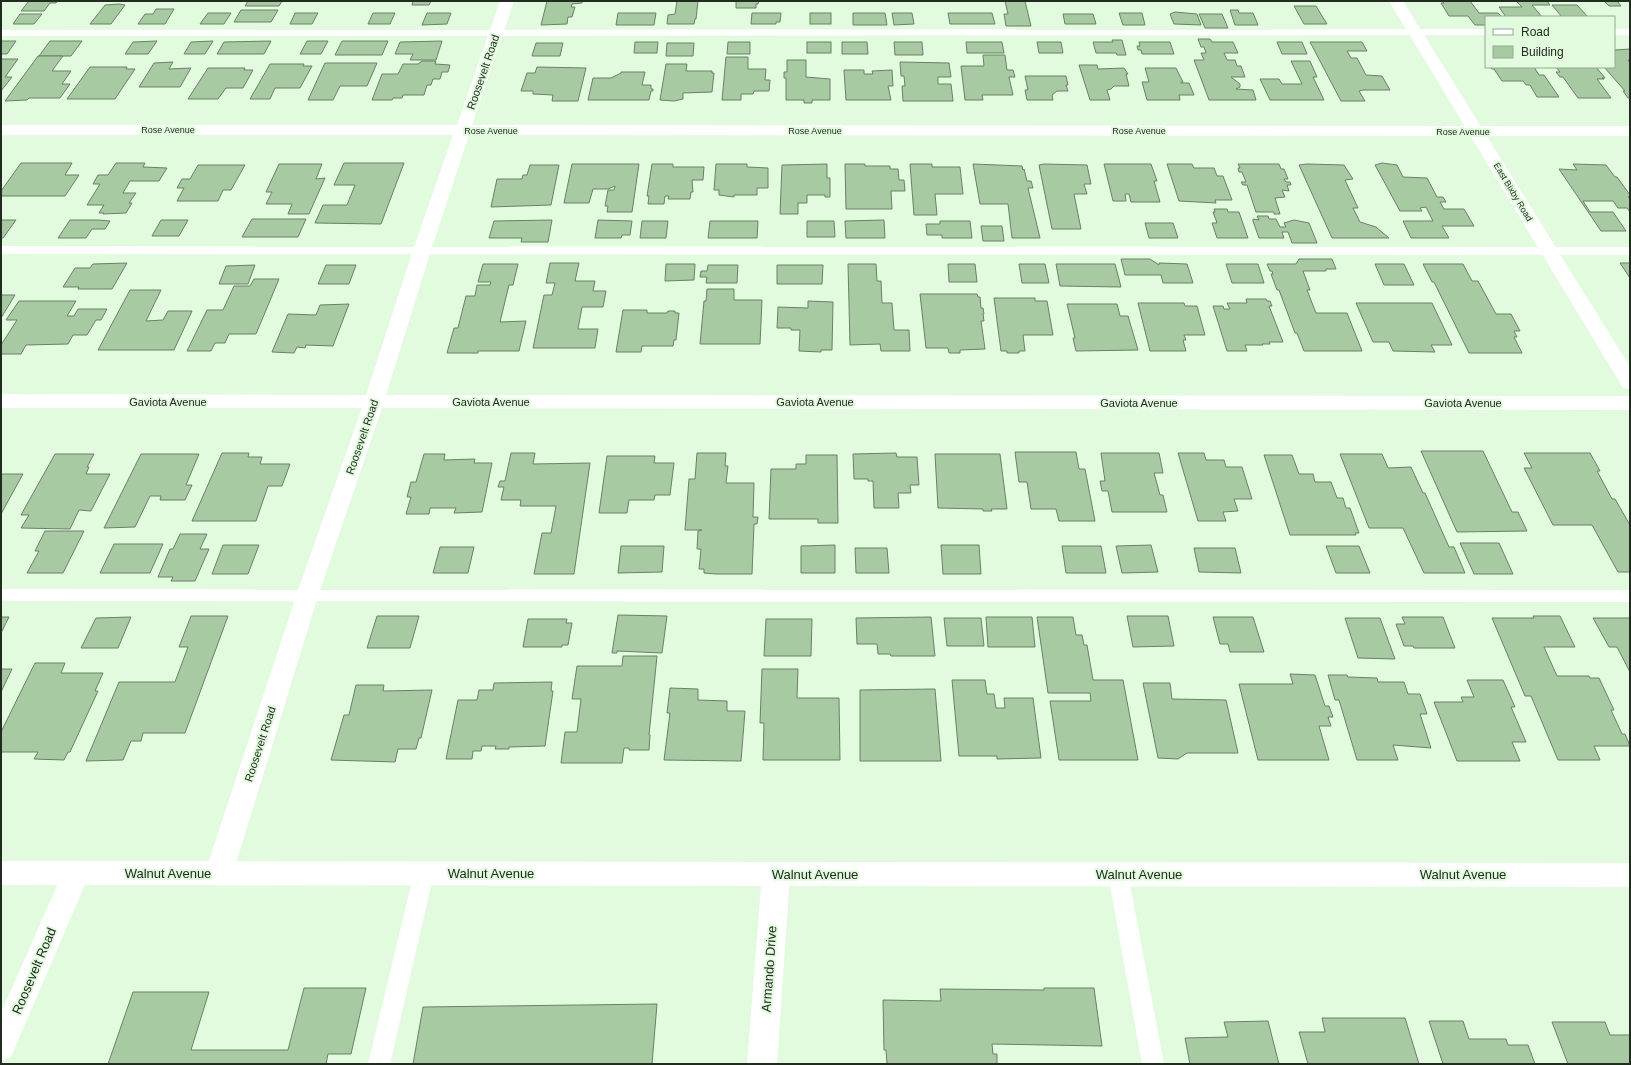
<svg xmlns="http://www.w3.org/2000/svg" width="1631" height="1065" viewBox="0 0 1631 1065" font-family="Helvetica,sans-serif">
<style>
.building{fill:#a7caa3;stroke:#6a8067}
.lines{fill:none;stroke-linecap:round;stroke-linejoin:round}
.lane{fill:#fff;fill-rule:evenodd}
.street{fill:#fff;fill-rule:evenodd}
.secondary{fill:#fff;fill-rule:evenodd}
.labels{text-anchor:middle;dominant-baseline:central;stroke-width:4;stroke-linejoin:round;paint-order:stroke}
.far-street-label{font-size:9px;fill:#222b20;stroke:#e2fbdf}
.street-label{font-size:11px;fill:#222b20;stroke:#e2fbdf}
.near-street-label{font-size:13px;fill:#222b20;stroke:#e2fbdf}
</style>
<rect width="100%" height="100%" fill="#e2fbdf"/>
<!-- building -->
<g class="building">
<path d="M29,1h28l-1,2h-6l-6,8h-23z"/>
<path d="M248,1h34l-3,5h-34z"/>
<path d="M413,1h18l-2,4h-17z"/>
<path d="M547,1h35v2l-10,1 -1,3h4l-3,10h-4l-1,7 -26,1z"/>
<path d="M677,1h21l-2,18h-1l-1,5h-27l1,-9 7,-1z"/>
<path d="M736,1h23l-1,3h-2v4h-20z"/>
<path d="M1005,1h20l6,25h-25l-2,-12h4z"/>
<path d="M1442,1h28l9,12h19l4,4h-16v8h-11l-7,-9h-19l-8,-13h3z"/>
<path d="M1516,1h31l3,4h-18l10,12h-36l-7,-10h23z"/>
<path d="M1604,1h13l4,5h-12z"/>
<path d="M119,4l6,1 -14,19h-21l15,-19z"/>
<path d="M1552,5h25l11,12h-26z"/>
<path d="M1294,6h22l11,18h-23z"/>
<path d="M156,9h18l-9,15h-27l7,-10h8z"/>
<path d="M241,10h37l-7,12h-37z"/>
<path d="M1230,10h8l1,3h14l5,12h-23z"/>
<path d="M1175,12l22,2 4,11 -27,-1 -4,-10z"/>
<path d="M208,13h23l-7,11h-24z"/>
<path d="M295,13h23l-6,11h-22z"/>
<path d="M373,13h22l-5,11h-22z"/>
<path d="M427,13h24l-4,11 -25,1z"/>
<path d="M618,13h38l-2,12h-38z"/>
<path d="M752,13h29l-1,9h-4v2h-25z"/>
<rect x="810" y="13" width="21" height="11"/>
<path d="M853,13h32l2,12h-34z"/>
<path d="M892,13h20l2,11 -20,1z"/>
<path d="M948,13h44l3,11h-45z"/>
<path d="M1119,13h23l3,12h-22z"/>
<path d="M20,14h22l-8,10h-21z"/>
<path d="M1063,14h30l3,10h-31z"/>
<path d="M1199,14h23l6,14h-23z"/>
<path d="M1198,39h12l2,3h21l5,11h-14l3,7h8l2,6h4l4,11h-14l9,7v3l-4,2 17,1 3,10h-47l-15,-40h10l-3,-7h5l-2,-6h-3z"/>
<path d="M1112,40h10l4,15h-9l-1,-2h-20l-3,-11h20z"/>
<path d="M1,41h15l-9,13h-6z"/>
<path d="M50,41h32l-11,15h-32z"/>
<path d="M157,41l-9,13h-23l8,-12z"/>
<path d="M213,41l-8,13h-21l7,-12z"/>
<path d="M271,41l-7,13h-47l7,-12z"/>
<path d="M307,41h21l-7,13h-21z"/>
<path d="M342,41h46l-6,14h-47z"/>
<path d="M442,41l-6,19h-26l3,-6h-18l5,-12z"/>
<path d="M635,42h23l-1,11h-23z"/>
<path d="M728,42h22v12h-23z"/>
<rect x="807" y="42" width="24" height="11"/>
<path d="M842,42h25l1,12h-26z"/>
<path d="M894,42h28l1,13h-28z"/>
<path d="M966,42h36l2,11h-37z"/>
<path d="M1037,42h24l2,11h-24z"/>
<path d="M1139,42h31l4,12h-32l-1,-4h-3l-1,-4h3z"/>
<path d="M1277,42h25l5,12h-25z"/>
<path d="M1310,42h52l5,9h-20l4,7h6l9,17 16,1 8,14h-27l-4,1 6,10h-24z"/>
<path d="M536,43h27l-3,13h-28z"/>
<path d="M667,43h27l-1,13h-27z"/>
<path d="M1630,49v11h-2l2,3v35h-2l-5,-7h2l-21,-24h10v-17z"/>
<path d="M983,55h22l2,15h6l2,7h-6l4,18h-31l1,5h-18l-4,-34h23z"/>
<path d="M38,56h25l-11,15h19l-9,13h8l-10,14h-31l-2,2 -22,1z"/>
<path d="M726,57h22v12h18l-1,11h5l-1,11h-15l-1,3h-12v6h-19z"/>
<path d="M1,59h17l-13,18h7l-11,14z"/>
<path d="M787,60h19v17l24,2v21h-18v3h-8v-3h-18v-22h-2v-6h3z"/>
<path d="M422,61h14l-1,3 15,1 -2,7h-6l-2,7h-7l-2,6h-4l-3,10h-21l-1,3h-9l-1,2h-20l10,-26h16l5,-10h15z"/>
<path d="M1291,61h19l7,16h-4l11,23h-54l-10,-21h19l3,5h20z"/>
<path d="M173,62l-4,7 22,-1 -11,19h-41l15,-24z"/>
<path d="M900,62l49,1 2,14h-13v7h13l2,17h-50l-1,-15h3l-1,-10h-3z"/>
<path d="M325,63h52l-10,23h-27l-7,14h-25z"/>
<path d="M270,64h34l-1,2h9l-12,22h-25l-5,11h-20z"/>
<path d="M666,64h21l-1,7h26v2h2l-2,19 -29,1v6l-9,2 -14,-1z"/>
<path d="M1079,65h18l1,4 26,-1 4,6h-2l3,12h-15l-3,3 -4,1 3,10h-20z"/>
<path d="M90,67h37l-1,2h9l-20,30h-48z"/>
<path d="M537,67l49,1 -8,33h-26l1,-6 -20,-1v-3h-12l6,-18h8z"/>
<path d="M1490,67h44l5,8h5l15,22h-22l-7,-12h-4l-3,-4h-21l-8,-12h-2z"/>
<path d="M1556,67h40l9,11h-3l2,1h-7l14,19h-33l-15,-21h-3l-4,-5h4z"/>
<path d="M208,68h37l-1,2h9l-10,18h-17l-8,11h-30z"/>
<path d="M1145,68h31l7,14h-2v1h8l5,12h-15l1,5h-33l-5,-18h7z"/>
<path d="M844,70h20v4h9l-1,-3 20,-1 1,16h-5l3,14h-45z"/>
<path d="M621,72h24l-3,13h9v4h2v2h-2l-2,9h-61l5,-22h18l10,-5z"/>
<path d="M1025,76h41l2,9h-2l2,6h-11l-5,4 1,5h-26l-2,-10h3z"/>
<path d="M21,163h51l-7,12h14l-14,21h-64v-5z"/>
<path d="M116,163h29l-2,4 24,1 -8,13h-29l-7,12h13l-7,10h3l-6,10 -23,1 1,-1h-5l5,-8h-17l13,-21h-7l5,-9h10z"/>
<path d="M344,163h60l-23,61 -66,-1 8,-18h24l8,-20h-21z"/>
<path d="M1382,163l15,2 6,12 24,1 10,19h6l3,5h-6l4,7h20l10,17h-32l7,12h-38l-8,-17h30l-7,-14 -6,1 2,3h-22l-25,-46z"/>
<path d="M279,164h43l-6,15 9,-1 -16,36h-21l4,-10h-26l6,-12h-6z"/>
<path d="M572,164h67l-7,48h-25l1,-6h-3l3,-16h6l1,-4 -7,3h-15l-4,14h-25z"/>
<path d="M652,164h21v3h31l-1,13h-11l1,12h-2l-1,7h-22l1,-3h-4l-1,8h-16l1,-8h-2z"/>
<path d="M716,164h31v3l21,1v20h-11v7h-23v2l-15,-2v-5h-5z"/>
<path d="M827,164v14h3v19h-5v-2h-18v8h-9v11h-18l2,-49z"/>
<path d="M845,164h20v2h25v3h8l1,11h5l1,11h-14l1,18h-46z"/>
<path d="M910,164h22v3h28l3,27h-28l2,21h-23z"/>
<path d="M973,164l49,2 1,4 1,-1 3,12h4l2,7h-5l12,50h-28l-4,-34h-28z"/>
<path d="M1044,164l43,1 4,19h-7l3,10h-13l7,35h-29l-13,-64z"/>
<path d="M1104,164h47l6,17h-3l6,21h-29l-2,-8h-4l1,7h-13z"/>
<path d="M1167,164h25l2,4h20l3,8h6l9,24h-17l1,3 -37,-2z"/>
<path d="M1238,164h41l2,5h3l4,10h-4l2,3h4l1,3h-4l2,6 -7,-1 3,7 -10,1 5,16h-6v-2h-18l-9,-27h-4l-2,-3h5l-4,-10h-3l-1,-4h2z"/>
<path d="M1307,164l37,1 9,14 -8,1 13,28h-5l7,14 16,5 13,11h-57l-33,-73z"/>
<path d="M1573,164l33,1 9,12h2l13,18v2h-2l2,2v13l-3,-4h-9l-5,-7h-30l7,11h23l13,19h-25l-42,-62 18,1z"/>
<path d="M198,165h47l-14,25h-8l-5,11h-41l7,-13h-7l5,-9h8z"/>
<path d="M530,165h29l-8,40 -60,2 6,-28h25l1,-4h4z"/>
<path d="M1214,209h13l1,3h11l9,26h-31l-5,-15h5l-4,-11h2z"/>
<path d="M1257,216h11l1,3h7l4,8h6l-2,-4 10,-3 15,3 8,20h-25l-4,-11h-6l2,6h-25l-6,-17v-2l6,1z"/>
<path d="M252,219h54l-8,18h-56z"/>
<path d="M1,220h15l-13,18h-2z"/>
<path d="M70,220h28l12,1 -5,8h-13l-6,9h-28z"/>
<path d="M161,220h27l-9,16h-27z"/>
<path d="M552,220l-4,22h-27l1,-4h-33l5,-17z"/>
<path d="M598,220l34,1 -2,14h-8l-1,3h-26z"/>
<path d="M884,220l1,18h-39l-1,-17z"/>
<path d="M642,221h26l-2,17h-26z"/>
<path d="M710,221h48l-1,17h-49z"/>
<path d="M807,221h27l1,16h-28z"/>
<path d="M940,221h30l2,17h-30v-3h-15l-1,-11h14z"/>
<path d="M1145,223h28l5,15h-29z"/>
<path d="M981,226h21l2,15h-21z"/>
<path d="M1121,259h29l9,6v-2l28,1 6,19h-30l-2,-8h-36z"/>
<path d="M1299,259h33l4,10h-10v2h-23l7,19h-3l9,23h31l15,38h-58l-7,-18h-2l-16,-43h-2l-6,-16h2l-1,-3h-2l-3,-7h29z"/>
<path d="M127,263l-15,26h-34l1,-2h-16l12,-19h15l3,-4z"/>
<path d="M550,263h29l-4,18h20l-2,10h13l-3,16h-21l-4,22h20l-3,19h-62l11,-53h8l3,-12h-9z"/>
<path d="M1620,263h10v15z"/>
<path d="M483,264h35l-5,21h-4l-9,37 26,-1 -7,30h-41v2h-31l7,-25h4l8,-32h9l2,-11h13l1,-3h-13z"/>
<path d="M666,264h29l-1,16 -29,1z"/>
<path d="M848,264h28l1,17h4l1,22h10l2,27h15l1,21h-29l-1,-7 -30,1z"/>
<path d="M948,264h27l2,18h-28z"/>
<path d="M1019,264h26l4,19h-27z"/>
<path d="M1056,264h59l6,23 -61,-1z"/>
<path d="M1226,264h32l6,19h-32z"/>
<path d="M1375,264h29l10,21h-30z"/>
<path d="M1423,264h40l9,17h6l18,33h15l9,17h-6l3,6h-3l8,16h-53l-35,-71h-2z"/>
<path d="M255,265l-7,19h-29l7,-18z"/>
<path d="M326,265h30l-7,19h-31z"/>
<path d="M708,265h30l-1,18h-31l1,-6h-7l1,-6h6z"/>
<path d="M777,265h46l-1,19h-45z"/>
<path d="M254,279h25l-23,55h-27l-4,9h-10l-4,8h-24l20,-41h16l11,-24h16z"/>
<path d="M707,289h27v11h28l-2,44h-60l4,-43h2z"/>
<path d="M130,290h31l-15,31 17,-1 5,-9h24l-18,39h-76z"/>
<path d="M920,294h57l1,3h2l1,11h2l1,6h-1l1,7h-3l4,28 -25,1v3h-11l-1,-5h-22z"/>
<path d="M1,295h14l-14,23z"/>
<path d="M994,298h41v3h12l6,34h-30l2,16h-6v2h-12v-2h-6z"/>
<path d="M1246,299h20l1,2h3l2,5h-3l14,36h-14l1,2h-8l1,1h-18l2,6h-20l-14,-45h10l1,3h6l-3,-6h20z"/>
<path d="M19,301h57l-9,15h7l4,-7h29l-6,11h-5l-9,15h-14l-5,9 -42,1 -5,9h-20v-9l16,-25h-11z"/>
<path d="M808,301l25,1 -1,48h-11v2l-22,-1 1,-21h-9v-2h-14l1,-21 30,1z"/>
<path d="M1138,303h46l1,3h12l8,29h-21l2,5h-3l3,11h-36z"/>
<path d="M1356,303h76l20,42h-21l4,7 -42,-1 -4,-9h-16z"/>
<path d="M349,304l-16,42 -27,-1 -1,3 -8,-1 -3,6 -22,-1 16,-38 28,1 4,-10z"/>
<path d="M1067,304h50l3,12h8l10,34 -62,1 -3,-13h2z"/>
<path d="M623,310h24v3h20l1,-2h7v2h4l-3,27h-2l-1,6h-31l-1,6h-25z"/>
<path d="M1421,451h62l29,61h6l9,19 -70,1z"/>
<path d="M1015,452h61l3,17h6l10,52h-36l-3,-12h-25l-4,-27h-8z"/>
<path d="M222,453h27l-1,4h14l-2,7h30l-8,22h-14l-12,35h-64z"/>
<path d="M511,453h24l-2,11 57,-1 -16,111h-40l8,-41h9l5,-27h-36l1,-6h-20l3,-13h-6l2,-6h5z"/>
<path d="M697,453h29l-1,13h3l-2,17h28l-1,34h5l-1,7h-3l-2,50h-37l-11,-1v-4h-5l2,-20h-4l1,-18 4,-1h-17l4,-51h6z"/>
<path d="M896,453l1,4h20l2,28h-9l1,8h-13l1,15h-25l-1,-27h-5v-2h-14l-1,-25z"/>
<path d="M1101,453h58l4,20h-9l6,22h3l4,17h-55l-4,-21h-6l-2,-10h5z"/>
<path d="M1178,453h26l2,7h18l2,7h16l10,32h-18l4,12 -15,1 3,9h-28z"/>
<path d="M1524,453h66l10,18h-3l15,28h3l15,26v47h-12l-26,-47h-39l-29,-57h8z"/>
<path d="M55,454h39l-7,13h2l-3,7h24l-19,37 -12,-1 -9,19 -49,-1 8,-13h-8z"/>
<path d="M141,454h58l-13,31h6l-7,15h-25l1,-4h-11l-15,31 -31,1z"/>
<path d="M424,454h21l-1,6 31,-1 -1,4h18l-10,49 -28,1 2,-5h-26l-1,6h-23l5,-17h-4l4,-15h5z"/>
<path d="M935,454h65l7,55h-16l1,2h-9v-2l-45,-1z"/>
<path d="M1340,454h42l6,14 23,-1 12,26h2l24,54h5l11,26h-41l-21,-45h-34z"/>
<path d="M806,455h31l1,68h-20v-4h-49l2,-50h25v-5h10z"/>
<path d="M1264,455h28l7,19h14l2,8h16l6,16h6l3,10h4l9,25h-4l1,2h-66z"/>
<path d="M607,456h48l-1,7h20l-4,32h-15l-1,5h-25l-2,13h-28z"/>
<path d="M1,474h22l-22,40z"/>
<path d="M45,531h39l-21,42h-36l12,-22h-4z"/>
<path d="M180,534h27l-7,15h9l-14,32h-24l2,-4h-15l12,-28h3z"/>
<path d="M1460,543h39l14,31h-39z"/>
<path d="M114,544h49l-13,29h-50z"/>
<path d="M223,545h36l-11,29h-36z"/>
<path d="M835,545v28h-34v-27z"/>
<path d="M941,545h38l2,29h-38z"/>
<path d="M1151,545l7,27 -36,1 -6,-27z"/>
<path d="M621,546h43l-2,26 -44,1z"/>
<path d="M1062,546h39l5,27h-40z"/>
<path d="M1326,546h33l11,27h-34z"/>
<path d="M440,547h34l-6,26h-35z"/>
<path d="M855,548h32l2,25h-33z"/>
<path d="M1194,548h41l6,25 -42,-1z"/>
<path d="M618,615l49,1 -5,37 -45,-2v2h-5z"/>
<path d="M191,616h37l-43,117h-42l-2,8h-10l-8,19 -37,1 33,-79h56l13,-35h-9z"/>
<path d="M377,616h42l-9,32h-43z"/>
<path d="M1127,616h41l6,30 -41,1z"/>
<path d="M1533,616h27l15,31h-31l13,29h32l1,2h9l15,32h-3l11,24h3l5,12h-36l6,14h-42l-27,-64h-6l-33,-78h42z"/>
<path d="M1,617h8l-8,16z"/>
<path d="M131,617l-13,31h-37l15,-30z"/>
<path d="M931,617l4,39h-44l-1,-2h-12l-1,-10h-20l-1,-26z"/>
<path d="M986,617h46l3,30h-47z"/>
<path d="M1037,617h36l3,18h6l2,10h3l6,35h30l15,80h-79l-9,-59h41l-1,-8h-42z"/>
<path d="M1213,617h40l11,35h-34l-2,-8h-8z"/>
<path d="M1402,617h41l12,31h-41l-1,-2h-9l-8,-22h9z"/>
<path d="M944,618h37l3,28h-37z"/>
<path d="M1345,618h35l15,41 -37,-1z"/>
<path d="M1593,618h37v54l-13,-25h-8z"/>
<path d="M528,619h39l-1,4h6l-4,22h-6v2h-39z"/>
<path d="M766,619h46l-1,37h-47z"/>
<path d="M623,656h34l-8,79h1l-1,15h-20v-2h-5l-2,15h-61l4,-31h12l4,-33h-9l5,-33h45z"/>
<path d="M35,663h30l-4,10h42l-8,18h3l-28,61h-2l-4,8 -30,-1 4,-7h-37v-20z"/>
<path d="M1,669h11l-11,23z"/>
<path d="M762,669h36l-1,29h42l1,62h-77l1,-37h-4z"/>
<path d="M1290,674l25,1 10,31h4l4,11h-5l3,9h-12l10,34h-71l-19,-76h54z"/>
<path d="M1328,675h19l1,2 29,1 1,4h26l4,12h12l7,20h-7l11,34 -38,-3 5,15h-41l-18,-60h-4z"/>
<path d="M952,680h33l2,14h7l2,14h9l-1,-10h29l8,60 -44,1v-3h-38z"/>
<path d="M1467,680h36l12,27h-4l15,35h-14l8,19h-63l-23,-59h29l-2,-5h13z"/>
<path d="M552,682l-1,9h2l-8,55 -36,1v2h-14l1,-3h-14l-1,5h-8l-1,8h-26l12,-59h19l2,-10h14l1,-7z"/>
<path d="M1143,683h27l2,16 54,1 12,53h-51l-9,6 -20,-1z"/>
<path d="M356,685h28l-1,6 49,-1 -11,48h-2l-3,11h-18l-3,13 -64,-2 13,-45h5z"/>
<path d="M670,688l28,1v11l29,1v10h18l-4,50 -77,-1 6,-47h-3z"/>
<path d="M935,689l6,72h-81v-71z"/>
<path d="M304,988h62l-15,66h-23l-2,10h-218l25,-72h76l-18,58h97z"/>
<path d="M1044,988h50l8,58 -110,-2 1,10h4v10h-110l-1,-14h-2l-1,-50 58,1 -1,-12 104,1z"/>
<path d="M657,1004l-5,60h-239l10,-57z"/>
<path d="M1322,1018h83l14,46h-111l-9,-32h26z"/>
<path d="M1268,1021l11,43h-89l-5,-26 43,-1 -4,-15z"/>
<path d="M1429,1021h34l6,18h37l2,6h20l7,19h-92z"/>
<path d="M1552,1022h53l5,13h20v29h-62z"/>
</g>
<g class="lines">
<!-- lane -->
<g class="lane">
<path d="M1486,29v6l-1485,1v-6z"/>
<rect x="1614" y="29" width="16" height="6"/>
<path d="M1,246l1629,1v8l-1629,-1z"/>
<path d="M1,589l1629,1v12l-1629,-1z"/>
<path d="M424,864l7,3 3,6 -44,191h-22l46,-191 3,-6z"/>
<path d="M1118,865l7,3 3,6 36,190h-22l-34,-190 3,-6z"/>
</g>
<!-- street -->
<g class="street">
<path d="M500,1h14l-42,124 1158,1v10l-1161,-1 -38,115 -45,145 1244,1v14l-1248,-2 -64,188 -85,277 -4,8 -10,4 -10,-4 -4,-8 91,-277 66,-188h-361v-14l365,1 47,-145 40,-115h-452v-10h456z"/>
<path d="M76,861l10,4 4,8 -79,184 -10,4v-48l65,-148z"/>
<path d="M776,862l10,4 4,8 -13,190h-30l15,-190 4,-8z"/>
</g>
<!-- secondary -->
<g class="secondary">
<path d="M1389,1h14l227,366v22l-7,-1 -3,-5z"/>
<path d="M1,861l1629,2v24l-1629,-2z"/>
</g>
</g>
<g class="labels">
<!-- far-street labels -->
<g class="far-street-label">
<text x="168" y="130">Rose Avenue</text>
<text x="491" y="131">Rose Avenue</text>
<text x="815" y="131">Rose Avenue</text>
<text x="1139" y="131">Rose Avenue</text>
<text x="1463" y="132">Rose Avenue</text>
<text transform="translate(1513 192) rotate(59)">East Bixby Road</text>
</g>
<!-- street labels -->
<g class="street-label">
<text transform="translate(483 72) rotate(-71)">Roosevelt Road</text>
<text x="168" y="402">Gaviota Avenue</text>
<text x="491" y="402">Gaviota Avenue</text>
<text x="815" y="402">Gaviota Avenue</text>
<text x="1139" y="403">Gaviota Avenue</text>
<text x="1463" y="403">Gaviota Avenue</text>
<text transform="translate(362 437) rotate(-71)">Roosevelt Road</text>
<text transform="translate(260 744) rotate(-72)">Roosevelt Road</text>
</g>
<!-- near-street labels -->
<g class="near-street-label">
<text x="168" y="873">Walnut Avenue</text>
<text x="491" y="873">Walnut Avenue</text>
<text x="815" y="874">Walnut Avenue</text>
<text x="1139" y="874">Walnut Avenue</text>
<text x="1463" y="874">Walnut Avenue</text>
<text transform="translate(769 969) rotate(-86)">Armando Drive</text>
<text transform="translate(34 971) rotate(-67)">Roosevelt Road</text>
</g>
</g>
<!-- border -->
<rect width="1631" height="1065" fill="none" stroke="#222b20" stroke-width="4"/>
<!-- legend -->
<rect x="1485" y="16" width="130" height="52" fill="#e2fbdf" stroke="#95a893"/>
<rect x="1493" y="29" width="20" height="6" fill="#ffffff" stroke="#95a893"/>
<text x="1521" y="36" font-size="12" fill="#222b20">Road</text>
<rect x="1493" y="46" width="20" height="12" fill="#a7caa3" stroke="#95a893"/>
<text x="1521" y="56" font-size="12" fill="#222b20">Building</text>
</svg>
